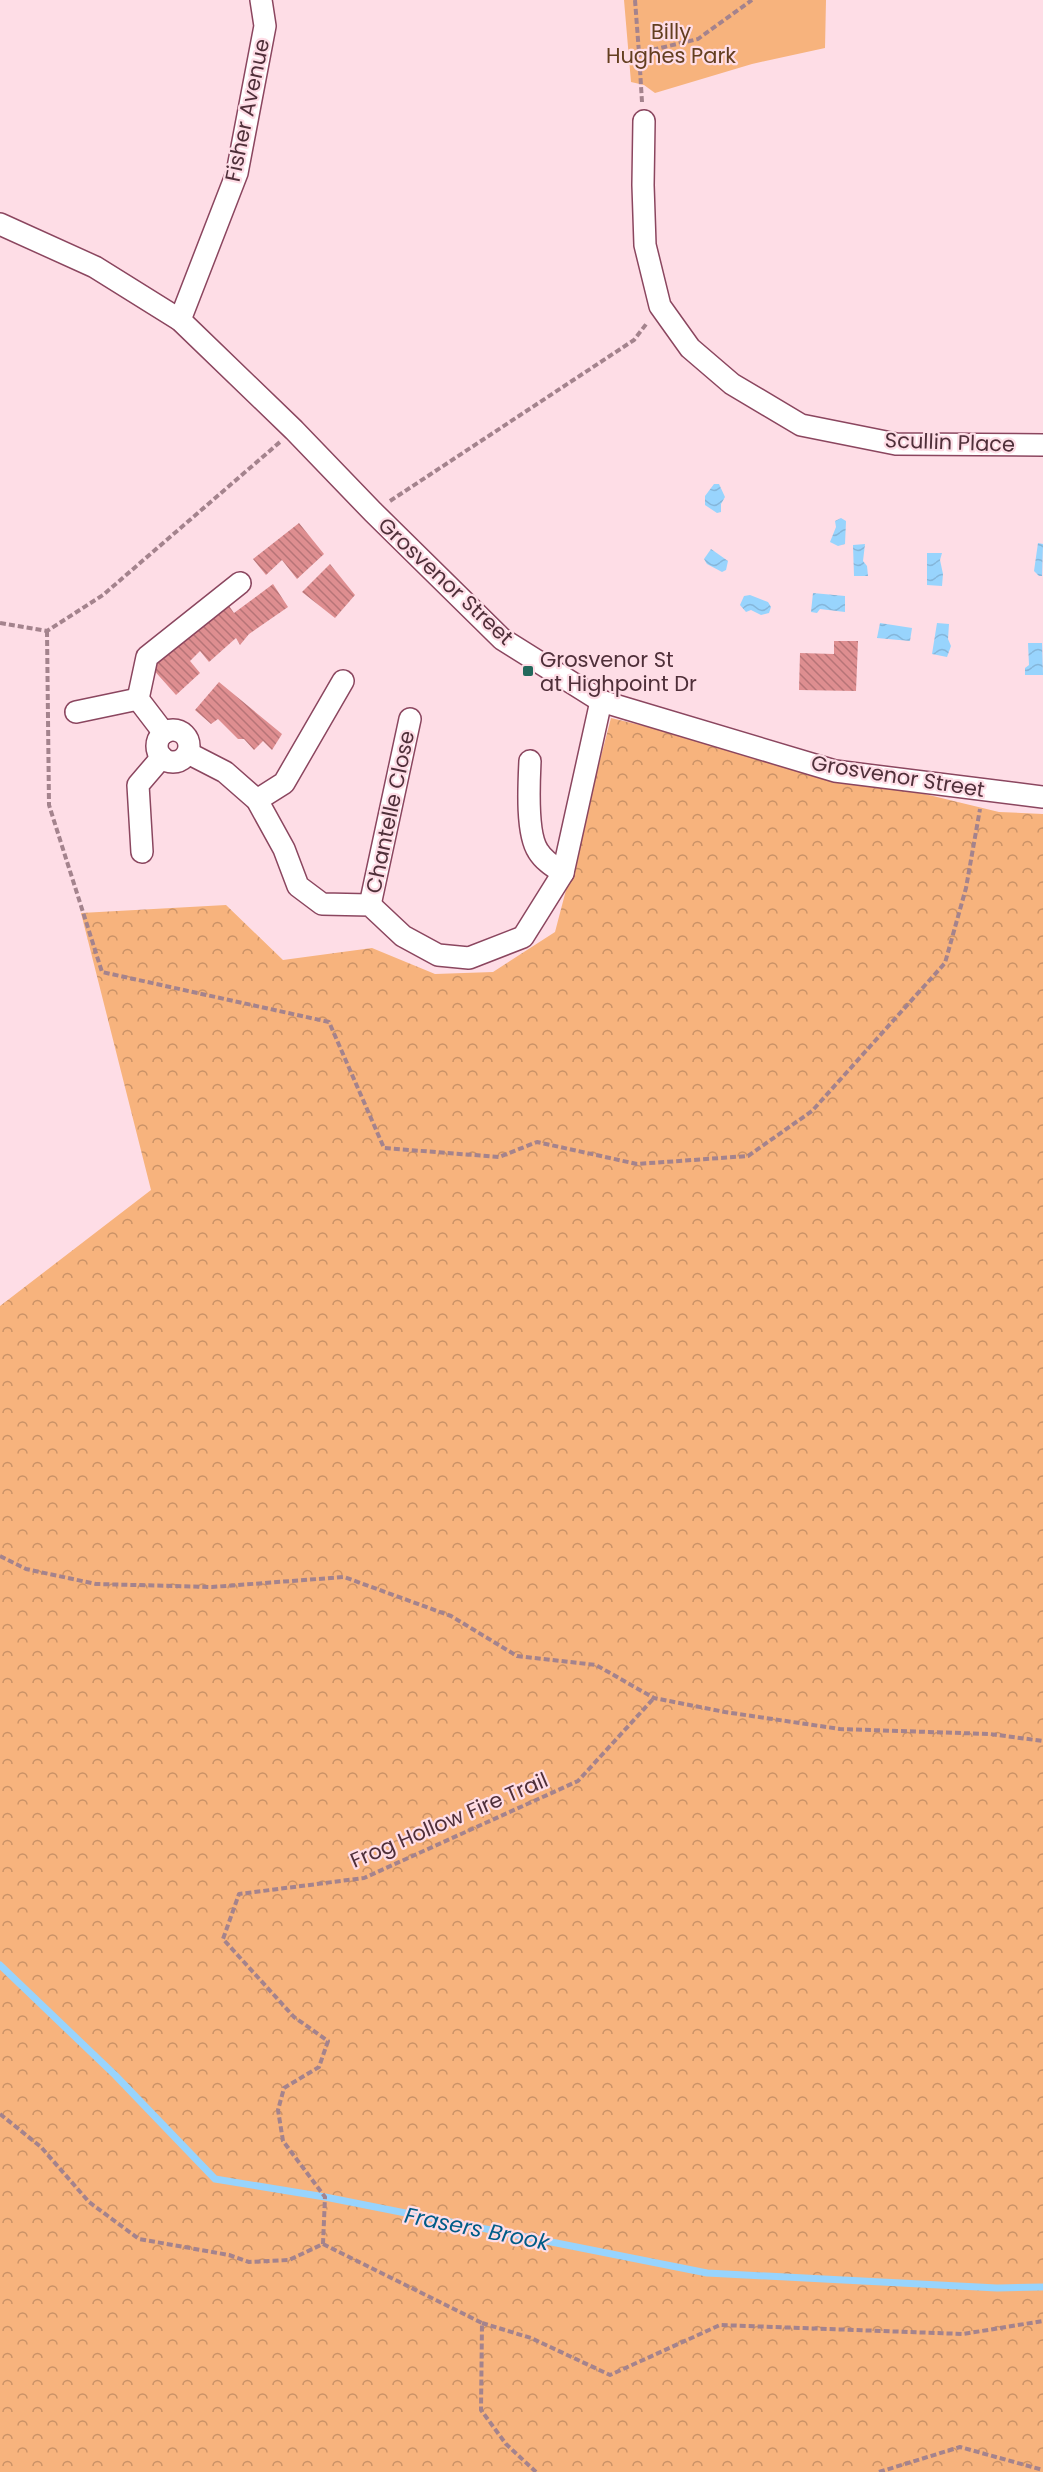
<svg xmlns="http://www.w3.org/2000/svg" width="1043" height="2472" viewBox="0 0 1043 2472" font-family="Poppins,sans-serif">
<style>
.green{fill:#f7b37d}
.forest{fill:url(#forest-crowns)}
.water{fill:url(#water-waves)}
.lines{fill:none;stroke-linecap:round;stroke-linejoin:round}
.stream{stroke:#98d4fd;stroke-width:7}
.building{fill:url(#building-back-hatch)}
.minor-casing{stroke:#8b465f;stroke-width:24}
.path{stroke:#a4838d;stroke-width:4;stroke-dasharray:6 3;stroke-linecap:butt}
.minor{stroke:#fff;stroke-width:21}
.poi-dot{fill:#23695c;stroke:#fedde6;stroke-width:2}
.labels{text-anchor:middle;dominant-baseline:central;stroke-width:4.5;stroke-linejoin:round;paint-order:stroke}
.park-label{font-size:21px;fill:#633e1f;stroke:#fedde6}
.street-label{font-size:21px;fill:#4f2f39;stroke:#fedde6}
.poi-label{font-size:21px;fill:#4f2f39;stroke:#fedde6;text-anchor:start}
.water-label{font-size:22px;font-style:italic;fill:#005d88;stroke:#fedde6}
</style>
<defs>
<pattern id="forest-crowns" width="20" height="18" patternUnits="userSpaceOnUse" patternTransform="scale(1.5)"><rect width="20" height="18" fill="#f7b37d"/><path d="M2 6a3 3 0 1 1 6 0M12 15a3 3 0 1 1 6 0" fill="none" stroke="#ca9267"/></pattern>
<pattern id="water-waves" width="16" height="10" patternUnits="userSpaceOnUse" patternTransform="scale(1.5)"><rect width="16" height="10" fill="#98d4fd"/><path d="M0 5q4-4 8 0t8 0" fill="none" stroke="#85b6da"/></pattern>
<pattern id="building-back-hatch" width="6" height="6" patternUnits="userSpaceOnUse" patternTransform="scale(1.5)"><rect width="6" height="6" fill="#de8e90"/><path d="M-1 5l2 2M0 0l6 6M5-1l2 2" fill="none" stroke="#b67477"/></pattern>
</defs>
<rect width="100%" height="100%" fill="#fedde6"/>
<!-- green -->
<path class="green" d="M624,0h202l-1,48 -73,16 -97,29 -11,-8 -13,-3z"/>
<!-- forest -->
<path class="forest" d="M611,718l388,94 44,2v1658h-1043v-1166l151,-116 -70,-277 145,-8 57,55 89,-12 63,26 58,-2 62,-40z"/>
<!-- water -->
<g class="water">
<path d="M714,484h5l6,13 -4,7v8l-4,1 -12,-8v-9z"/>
<path d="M841,518l5,3 -1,23 -7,2 -8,-4 6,-15 -1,-6z"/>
<path d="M1038,543l5,1 -1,32h-3l-5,-5z"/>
<path d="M865,544l-2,17 4,5 1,10h-14l-1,-31z"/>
<path d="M711,549l17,12 -2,9 -4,2 -15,-8 -3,-5z"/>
<path d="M927,553h15l-2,7 3,14 -1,12 -15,-1z"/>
<path d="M813,593l32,3v16l-25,-3 -3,4 -6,-1z"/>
<path d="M750,595l18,7 3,5 -2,6 -8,2 -10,-5 -5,2 -6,-7 4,-9z"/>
<path d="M880,623l32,5 -2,13 -33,-3z"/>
<path d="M937,623l12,1 -1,15 3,7 -4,11 -15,-3z"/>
<path d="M1028,643h14l1,32h-18v-7l4,-3z"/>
</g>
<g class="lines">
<!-- stream -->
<path class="stream" d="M0,1965l115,110 100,104 110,18 382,76 290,15 46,-1"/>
</g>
<!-- building -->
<g class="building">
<path d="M299,523l25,31 -27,25 -15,-19 -16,15 -13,-16z"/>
<path d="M330,564l25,31 -20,23 -33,-26z"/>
<path d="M273,584l15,23 -39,27 -9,11 -4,-7 -27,24 -9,-11 -10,10 10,12 -24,22 -25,-28 76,-64 7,10z"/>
<path d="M834,641h24l-2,50 -57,-1 1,-37 34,1z"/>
<path d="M219,682l63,52 -10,16 -9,-9 -9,9 -10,-11h-6l-20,-20 -7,5 -16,-14z"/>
</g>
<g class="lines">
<!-- minor casing -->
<g class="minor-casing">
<g id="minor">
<path d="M644,121l-1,64 2,60 15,61 30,42 42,36 69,41 95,19 147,1"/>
<path d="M0,224l95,43 85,53 114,110 79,82 129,127 99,62 234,70 208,26"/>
<path d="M180,320l57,-147 28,-147 -4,-26"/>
<path d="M76,712l62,-13"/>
<circle cx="173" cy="746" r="16"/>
<path d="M164,733l-26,-34 9,-42 93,-74"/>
<path d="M188,753l37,19 32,28 27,49 14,37 24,18 48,1 33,31 35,19 31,3 54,-21 40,-64 38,-172"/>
<path d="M530,761c-1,22 -4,72 8,90 6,10 16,16 25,22"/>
<path d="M257,800l27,-17 59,-102"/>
<path d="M142,852l-4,-67 24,-28"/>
<path d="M370,905l40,-186"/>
</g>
</g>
<!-- path -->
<g class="path">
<path d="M635,0l4,53"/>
<path d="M642,102l-3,-49 59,-14 54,-39"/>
<path d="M390,501l244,-161 13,-17"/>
<path d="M0,623l47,8 56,-36 177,-153"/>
<path d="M47,631l2,174 53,167 227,50 55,126 115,9 38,-15 100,22 111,-8 64,-45 133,-148 21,-75 14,-79"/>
<path d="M0,1556l26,13 70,15 116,3 132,-10 107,39 66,40 79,9 58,33 71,14 115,17 150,5 53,7"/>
<path d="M0,2114l41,33 48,55 50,37 90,16 20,7 40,-2 34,-16 2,-47 -42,-56 -5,-31 6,-22 35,-21 9,-26 -34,-24 -71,-78 16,-45 125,-16 214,-97 76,-83"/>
<path d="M323,2244l159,79 -1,87 25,34 30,28"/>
<path d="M482,2323l49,15 79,37 110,-50 243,9 80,-13"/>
<path d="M879,2472l81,-25 83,23"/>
</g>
<!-- minor -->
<use href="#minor" class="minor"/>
</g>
<!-- markers -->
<rect class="poi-dot" x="522" y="665" width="12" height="12" rx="3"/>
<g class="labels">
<!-- park labels -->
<g class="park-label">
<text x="671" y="31">Billy<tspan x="671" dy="24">Hughes Park</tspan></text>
</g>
<!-- street labels -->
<g class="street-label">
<text transform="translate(247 110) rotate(-78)">Fisher Avenue</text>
<text transform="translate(950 442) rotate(2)">Scullin Place</text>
<text transform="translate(446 581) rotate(43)">Grosvenor Street</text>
<text transform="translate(898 776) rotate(9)">Grosvenor Street</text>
<text transform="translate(390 812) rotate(-78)">Chantelle Close</text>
<text transform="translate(449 1820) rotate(-23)">Frog Hollow Fire Trail</text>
</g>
<!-- poi labels -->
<g class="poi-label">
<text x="540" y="659">Grosvenor St<tspan x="540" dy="24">at Highpoint Dr</tspan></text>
</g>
<!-- water labels -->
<g class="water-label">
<text transform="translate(477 2229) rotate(11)">Frasers Brook</text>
</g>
</g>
</svg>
